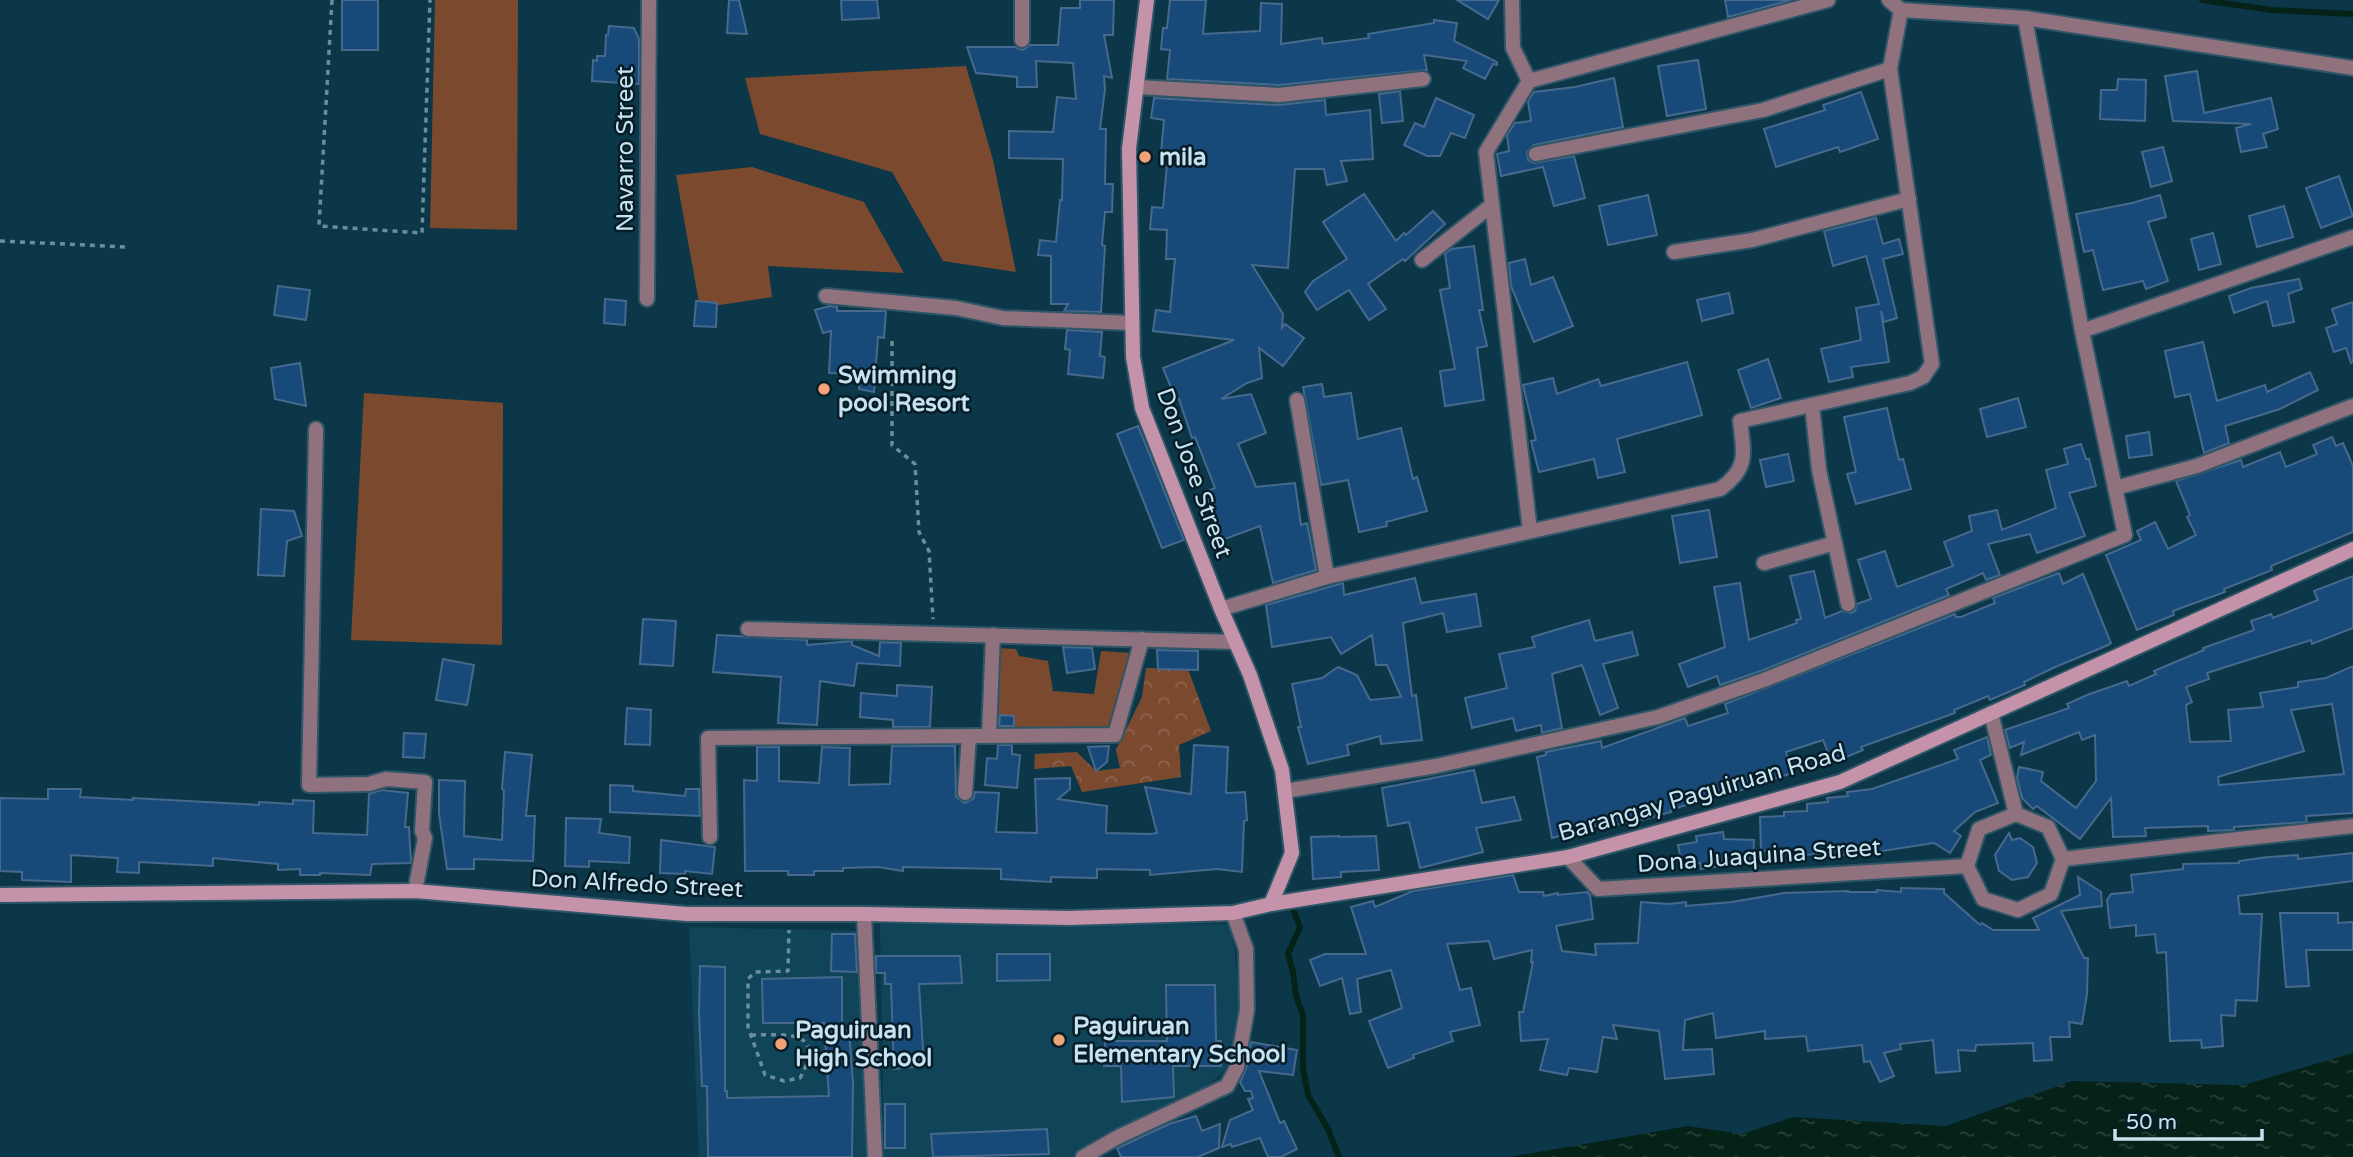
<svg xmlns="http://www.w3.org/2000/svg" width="2353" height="1157" viewBox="0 0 2353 1157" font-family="'Varela Round',sans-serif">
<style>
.built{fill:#104459}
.green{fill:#7b4a2e}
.forest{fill:url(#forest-crowns)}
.water{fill:url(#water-ripples)}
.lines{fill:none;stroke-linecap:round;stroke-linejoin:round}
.stream{stroke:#052219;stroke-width:6}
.building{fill:#174a79;stroke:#47698d;stroke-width:2;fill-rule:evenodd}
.street-casing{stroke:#2e5667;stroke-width:18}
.secondary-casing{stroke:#2e5667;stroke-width:18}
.path{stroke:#6b8e9e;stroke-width:3.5;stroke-dasharray:5 5;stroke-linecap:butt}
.street{stroke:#90717e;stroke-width:14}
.secondary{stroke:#c493a9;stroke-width:14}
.poi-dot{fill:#efa377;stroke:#061d27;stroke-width:2.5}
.labels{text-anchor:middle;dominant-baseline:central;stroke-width:5;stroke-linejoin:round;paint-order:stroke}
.street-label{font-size:24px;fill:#c7e2f0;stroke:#061d27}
.poi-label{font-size:24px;font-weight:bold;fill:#c7e2f0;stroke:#061d27;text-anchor:start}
</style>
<defs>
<pattern id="forest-crowns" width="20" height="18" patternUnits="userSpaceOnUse" patternTransform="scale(1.75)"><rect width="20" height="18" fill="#7b4a2e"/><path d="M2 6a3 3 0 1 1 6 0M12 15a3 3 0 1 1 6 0" fill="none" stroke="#8c644d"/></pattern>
<pattern id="water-ripples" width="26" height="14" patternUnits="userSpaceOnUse" patternTransform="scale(1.75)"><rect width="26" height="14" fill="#052219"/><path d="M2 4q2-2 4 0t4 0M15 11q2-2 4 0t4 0" fill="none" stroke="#28423b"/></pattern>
</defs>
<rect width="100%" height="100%" fill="#0c3749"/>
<!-- built -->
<g class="built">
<path d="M880,924h352l7,75v29l-5,23 -9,19 -19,17 -134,70h-188z"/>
<path d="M689,927l176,4 4,226h-170z"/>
</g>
<!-- green -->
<g class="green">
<path d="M435,0h83l-1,230 -87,-2z"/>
<path d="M966,66l27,94 23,112 -73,-11 -51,-89 -132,-38 -15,-56z"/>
<path d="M752,167l112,35 40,71 -136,-7 4,31 -72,11 -24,-133z"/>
<path d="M364,393l139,10 -1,242 -151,-5z"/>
<path d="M997,648l19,1 3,7 29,5 5,30 41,3 7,-43 31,2 -24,77 -110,-4z"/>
</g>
<!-- forest -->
<path class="forest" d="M1146,668l42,1 23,62 -32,14 2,32 -99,15 -11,-26 -37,3 1,-15 42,-2 19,19 24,-3 -4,-18 26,-53z"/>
<!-- water -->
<path class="water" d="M2353,1053v104h-844l179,-31 54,8 51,-17 153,9 126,-45 171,4z"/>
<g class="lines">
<!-- stream -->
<g class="stream">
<path d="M2202,0l69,10 82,4"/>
<path d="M1293,909l7,18 -12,27 5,18 3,24 7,19v53l5,27 20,34 11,28"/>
</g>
</g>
<!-- building -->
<g class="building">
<rect x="342" y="0" width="36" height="50"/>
<path d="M729,0h10l8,34 -20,-1z"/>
<path d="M841,0h36l2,18 -37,2z"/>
<path d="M1080,0h34l-1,35h-9l8,43 -8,-2 1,13 -5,40h6l-1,55h8l-1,28h-7l-3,33 3,1 -4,66 -37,-1 4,-7h-17v-48l-13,-1 2,-15 16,2 4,-42h2l1,-41 -54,-1v-27l44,1 4,-35 19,2 -3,-36 -37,-2 1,26h-20v-10l-41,-4 -9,-26h48l8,3 7,-5h28l3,-37h19z"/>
<path d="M1170,0h36l-3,34 57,-3 1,-28 21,1 -1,40 41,-6 1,6 46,-6 -1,-4 66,-11v-3l23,3 -3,18 43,21v3l-4,-1 -8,15 -22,-11 4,-7 -43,-6 3,15 -148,15 -112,-6 3,-29 -9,-1 2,-21h4z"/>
<path d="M1457,0h42l-11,19z"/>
<path d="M1725,0h66l-63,17z"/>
<path d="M609,26l25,2 5,11v45l-47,-3 1,-21 4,1v-5h8l1,-21h2z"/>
<path d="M1698,60l8,49 -39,7 -9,-50z"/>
<path d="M2197,71l7,42 67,-15 7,31 -15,5 4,13 -26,5 -5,-24 15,-4 -78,-3 -8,-45z"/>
<path d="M1614,78l9,49 -89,18 -7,7 1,8 6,3 40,-7 11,42 -31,8 -11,-39 -42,9 -4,-22 12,-3 -2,-16 8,-12 16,-2 -3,-20 6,-9 41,-5z"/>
<path d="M2118,79l28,1 -1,41 -45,-2 1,-29h16z"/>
<path d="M1400,91l3,30 -21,2 -3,-29z"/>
<path d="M1861,92l17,47 -38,13 -2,-5 -62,20 -12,-38 61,-19 -2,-5z"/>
<path d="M1154,98l124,7 47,-5 1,15 44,-5 3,49 -32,2 6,20 -20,4 -3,-16h-29l-7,99 -36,-3 31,49 -1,14 3,-4 19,14 -21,28 -24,-18 3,30 -15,5 -26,16 30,-5 15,39 -28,11 18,43 39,-4 6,42 6,-2 9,47 -43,13 -13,-57 -38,14 -17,-48 10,-4 -20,-51 -3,1 -13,-39 -3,1 -13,-32 71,-28 -81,-9 3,-21 14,2 5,-53h-9l1,-29 -17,-1 2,-22 11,1 4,-44 -7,-1 4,-43 -13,-2z"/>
<path d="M1436,98l38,17 -9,23 -14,-5 -11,23h-13l-23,-11 11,-22 9,4z"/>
<path d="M2163,147l9,34 -21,6 -9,-35z"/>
<path d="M2339,176l14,40 -32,12 -15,-40z"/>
<path d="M1364,194l32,47 8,-8 2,2 27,-24 12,13 -40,37 -2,-2 -35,25 18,25 -17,11 -20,-30 -32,20 -12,-18 8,-11 34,-22 -24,-37z"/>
<path d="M1648,195l9,40 -49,10 -9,-39z"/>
<path d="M2160,195l6,22 -18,5 20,59 -22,8 -3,-8 -40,9 -10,-40 -9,2 -8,-38 56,-11z"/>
<path d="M2284,206l9,31 -36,10 -8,-31z"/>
<path d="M1876,218l7,26 16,-5 4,15 -20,5 14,59 -13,4 -3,-11 8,51 -38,5 2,10 -24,5 -8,-33 40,-9 -5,-32 23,-4 -13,-48 -33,10 -9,-35z"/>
<path d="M2213,233l8,31 -22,6 -8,-31z"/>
<path d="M1474,246l9,64h-4l8,36 -10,2 7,52 -39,6 -5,-35 15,-2 -15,-79 10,-2 -5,-34 6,-5z"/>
<path d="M1525,259l6,26 22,-8 20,49 -39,16 -23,-56 -2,-23z"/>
<path d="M2299,279l3,10 -14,5 6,28 -21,4 -6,-25 -33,12 -5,-17 22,-8z"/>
<path d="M278,286l32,4 -4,30 -32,-5z"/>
<path d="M1729,293l4,20 -31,8 -5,-21z"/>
<path d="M605,299l21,2 -1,24 -21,-2z"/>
<path d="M696,301l21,2 -1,24 -22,-1z"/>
<path d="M2353,302v60l-2,1 -5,-15 -12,4 -8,-24 11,-4 -5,-15z"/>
<path d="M830,306l7,1v4h49l-2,27 -6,-1 -4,55 -15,-3 1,-15 -31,-1 2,-42 -8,2 -8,-23z"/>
<path d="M1067,330l35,2 -2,24 5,1 -2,21 -35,-4 2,-24 -5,-1z"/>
<path d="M2203,342l14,59 48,-16 2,7 43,-20 8,18 -38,19 -55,17 4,17 -25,10 -14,-59 -15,3 -10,-46z"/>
<path d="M1768,359l13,39 -30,10 -13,-38z"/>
<path d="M1687,362l15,53 -85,24 8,33 -27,6 -4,-19 -55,13 -8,-31 5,-1 -13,-55 30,-7 4,16 41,-15 3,7z"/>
<path d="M300,363l6,43 -31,-7 -4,-31z"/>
<path d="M1322,384l2,13 27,-4 7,46 43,-11 12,51 4,-2 10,34 -41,11 1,4 -28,6 -11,-52 -27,5 -18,-98z"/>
<path d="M2018,398l8,29 -39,10 -7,-28z"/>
<path d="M1887,408l12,52 4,-1 8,30 -55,15 -9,-30 9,-2 -12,-55z"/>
<path d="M1138,426l46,114 -22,8 -45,-114z"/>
<path d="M2149,432l3,23 -23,3 -3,-22z"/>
<path d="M2332,437l4,9 7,-3 10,23v66l-82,34 1,4 -48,19 1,3 -52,19 1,4 -37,15 -31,-75 35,-15 -4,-9 18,-9 13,27 28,-14 -9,-18 3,-2 -14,-34 65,-21 2,7 37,-15 6,15 31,-13 -4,-9z"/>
<path d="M2081,444l5,15h3l7,27 -27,7 16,43 -48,17 -7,-19 -42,10 12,31 -14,5 -3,-7 -37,16 3,6 -188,76 -41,14 -3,-9 -29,11 -9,-23 46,-17 -11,-60 26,-4 9,57 48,-17 -1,-3 5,-1 -11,-43 24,-5 11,47 17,-7 9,2 4,-2 2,-7 14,-5 -13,-39 27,-9 12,36 56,-21 -9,-24 28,-11 -3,-15 28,-6 5,20 54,-22 -10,-38 22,-6 -4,-15z"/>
<path d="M1788,454l6,27 -28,6 -6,-27z"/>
<path d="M261,509l33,2 8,25 -15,5 -3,35 -26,-1z"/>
<path d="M1709,510l8,47 -37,6 -8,-47z"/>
<path d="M2059,573l4,11 20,-10 28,69 -3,2 -55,23 -29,14 1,3 -35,15 -2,-4 -34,14 1,3 -94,34 2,3 -31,13 -9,-23 -37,12 6,21 -62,21 -1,-4 -58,20v2l-44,12 -1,-2 -26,7 -1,-4 -47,13 -15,-81 9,-2v-3l55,-11 1,7 83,-30 3,8 40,-13 -3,-9 230,-90 1,3h5l34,-14 -2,-5z"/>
<path d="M2353,576v52l-41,16 -1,-4 -104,33 2,6 -23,8 6,15 -6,3 4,37 41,-1 -3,-31 35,-3 -3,-14 38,-6v-5l28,-4 27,-12v147l-47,3 1,6 -73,5v3l-26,1v-5l-63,2 1,8 -33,1 -2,-39 -31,41 -43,-33 -4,3 -11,-11 -5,-21 2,-10 24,5 -2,9 35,27 20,-27 -1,-46 -13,5 -3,-8 -58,23 3,-13 -14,6 -5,-18 64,-22 -2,-4 20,-9 40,-14 2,5 27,-12 -2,-3 50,-21 -1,-2 51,-18 -3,-9 20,-7 2,4 45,-18 -4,-9zM2332,704l12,70 -125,11 -1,-8 86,-26 -13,-41z"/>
<path d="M1415,578l6,25 55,-9 5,32 -34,6 -4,-19 -40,10 9,73 4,-1 6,45 -41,4 -1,-8 -33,9 2,10 -41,9 -10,-37h3l-9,-43 30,-6 16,-11 19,8 13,25 31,-3 -14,-32h-11l-4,-30 -31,19 -10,-17 -59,10 -6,-42 77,-22 1,12z"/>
<path d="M643,619l33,2 -3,45 -33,-2z"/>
<path d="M1589,620l6,21 37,-9 6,23 -35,9 15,44 -18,7 -18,-50 -30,9 10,54 -20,5 -1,-8 -25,6 -3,-13 -41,10 -7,-30 42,-10 -8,-34 36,-7 -3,-10z"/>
<path d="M717,635l90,5v5l45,-4v4l27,11 1,-14 21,1 -1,23 -43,-3 -3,23 -34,-5 -3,44 -39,-2 3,-46 -68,-5z"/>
<path d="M1063,647l29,1 3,21 -28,4z"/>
<path d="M1157,650l41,1v19l-40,-1z"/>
<path d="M443,659l31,6 -7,40 -31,-5z"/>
<path d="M897,685l35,2 -2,40h-37v-7l-33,-3 1,-24 36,3z"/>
<path d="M627,708l24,2 -1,35 -25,-1z"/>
<path d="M1000,715l14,1v10h-15z"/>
<path d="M404,733l22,1 -2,24 -21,-1z"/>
<path d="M1987,737l4,18 -11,5 18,43 -23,9 -21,19 7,5 -11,17 -16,-10 -52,8v3l-27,2v-2l-28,2v-3l-22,2 -1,-4h-43l-1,-34 24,-1v-4l23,-1v-7l21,-2 -1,-4 21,-2 -1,-4 25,-3 86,-30 -4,-9z"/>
<path d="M998,745h14v9l8,1 -3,33 -32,-3 2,-27 10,1z"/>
<path d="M1194,745l34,2 -2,46 19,-1 2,28 -3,1 -2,51 -25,-3 -67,6v-5l-53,-1v9l-46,-1v5l-50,-3v-10l-98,-2v4l-25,-4 -35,1v3h-29v4h-26v-4h-43l-1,-91 13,1v-34h22v34l40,2 3,-36 28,1 -1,37 41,-1 2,-38h63l1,51 9,6 8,-4 2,-7 24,1 -3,39 41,1 -2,-54 35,-1v11l-12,10 49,7 -1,27 43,1 8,-1 -12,-46 46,7z"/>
<path d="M1109,746l-2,16 -11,9 -8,-24z"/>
<path d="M505,752l27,3 -6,61h9l-2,45 -59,-2v10h-27l-8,-55v-34l26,1 -1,55 38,4 2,-50 -2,-1z"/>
<path d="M1474,770l8,33 32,-6 7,23 -45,8 7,24 -63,16 -11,-46 -21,4 -6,-38z"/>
<path d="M610,785l23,1v5l52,5 1,-7h13l1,27 -90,-4z"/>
<path d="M48,789h33l-1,8 53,3v-2l126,7v-3l34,2v-4l21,1 -1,32 54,2 2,-41 12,-4 27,3 -3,34h4l2,36 -39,1 -2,11 -50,-2v2h-20v-6l-22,1v-6l-65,-6v8l-74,-4v11l-22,-1 1,-14 -47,-3v27l-49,-2v-8l-22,-1v-73l48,1z"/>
<path d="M566,818l35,1 -2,14 31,4 -1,26 -40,-2v6l-24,-1z"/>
<path d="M1723,832l1,7 30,1 -1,22 -26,-1 1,4 -27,4 -1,-6 -18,2 -4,-20 19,-3 -1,-6z"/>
<path d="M2009,833l3,7 8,-2 13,9 4,16 -9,14 -16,3 -13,-9 -4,-16z"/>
<path d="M1339,836v1l37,-1 3,34 -38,2v5l-28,2 -2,-42z"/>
<path d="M661,840l54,7 -3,27 -27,-3v3l-25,-1z"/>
<path d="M2353,853v28l-115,15 2,18h22l-5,87 -21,-1 -1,16 -14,-1 2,31 -21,2 -1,-8 -31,1 -4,-89 -9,1 -2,-19 -19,2v-11l-26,3 -3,-28 4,-6 22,-2 -2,-17 52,-6v-5l56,-1v-2l29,-4 30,-2v4z"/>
<path d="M1513,875l6,17h24l1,4 14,-3v2l29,-3 3,3 3,24 -37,7 6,25 34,4 -1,-11 43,-1 3,-41 28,2 17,-2v4l46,-4 52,-9 64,-2v1h29v-2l24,2v-4l43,1v4l36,32 2,-2 11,7h46l-6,-12 47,-23 -2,-18 23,15 1,14 -41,5 23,47h4l-1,36 -5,30 -13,-2 1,15h-20l2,23 -18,1 -1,-18 -57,2 -1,6 -17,-1 2,21 -24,2 -3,-33 -33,4 1,5 -17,4 10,23 -14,6 -10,-21 -6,1 -2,-17 -54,6 -2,-15 -41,3v-8l-49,7 -3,-25 -28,7 -2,30 29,-1 2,25 -49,5 -6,-48 -46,-6 4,14 -14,-2 -6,35 -28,-4 -2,7 -27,-5 8,-31 -27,2 -2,-29h4l10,-50h-2l1,-12 -38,9 -5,-18 -42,3 13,46 11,-2 9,37 -30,7 3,9 -40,14 1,3 -26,10 -19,-47 33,-13 -11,-38 -34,9 4,33 -11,2 -8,-36 -22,8 -10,-26 15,-6h41l-15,-47 22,-6 2,6 38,-16z"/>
<path d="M2280,913h58v10l15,-1v28h-47l3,36 -23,1z"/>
<path d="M832,934h23l2,38 -26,-1z"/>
<path d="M997,954h53v26l-53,1z"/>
<path d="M876,956h84l2,27 -43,1 5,82 -30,3 -3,-85h-6v-11h-9z"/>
<path d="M700,966l25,1v124h2v7l102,-2 -5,-73h-61l-1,-44 80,-2v54l7,-1 4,53 -1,74h-144l-1,-71h-5l-3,-73z"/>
<path d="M1166,985h49l1,56h5v25h-48l1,31 -52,5 -1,-36h-17l1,-25h62z"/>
<path d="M1251,1042l46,8 -4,25 -34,-4 21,52 4,-2 13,28 -16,8h-13l-8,-19 -28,9 -1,-3 -9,3 8,-27 23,-10 -5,-11 5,-1 -2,-7h-6l-5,-9 6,-13z"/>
<rect x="885" y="1104" width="20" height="44"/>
<path d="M1196,1116l6,15 18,-7 -1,24 -21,9h-77l-4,-9 5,-2 47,-22z"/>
<path d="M1047,1129l2,25 -116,3 -2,-23z"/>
</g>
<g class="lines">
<!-- street casing -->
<g class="street-casing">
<g id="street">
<path d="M1512,0l1,48 16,33"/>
<path d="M1889,0l12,10 124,8 328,50"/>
<path d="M1022,40v-40"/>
<path d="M1137,87l142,8 144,-16"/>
<path d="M1536,154l227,-44 127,-41"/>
<path d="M1674,252l78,-12 157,-41"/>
<path d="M1422,260l70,-55"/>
<path d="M826,296l130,12 47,10 129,5"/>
<path d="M647,299l2,-299"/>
<path d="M2082,331l271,-94"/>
<path d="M1297,400l30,177"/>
<path d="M1812,405l7,65 29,134"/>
<path d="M316,429l-7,356 60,-1 17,-5 39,3 -3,49 3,7 -10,53"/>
<path d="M2115,488l82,-22 156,-60"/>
<path d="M1530,531l-44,-379 43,-71 299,-81"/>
<path d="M1764,563l71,-20"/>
<path d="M1221,609l106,-32 393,-88c29,-21 24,-35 20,-68l170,-38 13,-6 9,-13 -42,-295 11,-59"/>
<path d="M748,629l487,13"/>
<path d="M1991,713l25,101"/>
<path d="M989,736l4,-101"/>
<path d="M1285,791l151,-25 222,-49 106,-37 361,-145 -43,-204 -57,-313"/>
<path d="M965,793l4,-57"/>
<path d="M2016,814l32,13 15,32 -12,35 -33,16 -35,-11 -16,-33 12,-37z"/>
<path d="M710,837l-2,-99 407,-3 27,-96"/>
<path d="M1568,857l30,32 369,-23"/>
<path d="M2063,859l290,-33"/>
<path d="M864,914l11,243"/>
<path d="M1083,1157l35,-20 109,-51 10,-19 10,-57 -1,-61 -13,-36"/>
</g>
</g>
<!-- secondary casing -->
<g class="secondary-casing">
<g id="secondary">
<path d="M1147,0l-18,149 4,208 9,51 79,201 29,66 32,95 10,83 -21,51"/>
<path d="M0,895l415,-4 272,23h177l204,4 165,-5 38,-9 297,-47 272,-75 513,-233"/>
</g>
</g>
<!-- path -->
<g class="path">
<path d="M332,0l-13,226 103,7 8,-233"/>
<path d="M0,241l127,6"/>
<path d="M892,341v104l23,19 4,68 10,19 4,68"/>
<path d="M751,1035c33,0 77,-7 49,43l-16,3 -19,-6 -17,-48v-48l7,-7 33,-1 1,-41"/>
</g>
<!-- street -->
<use href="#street" class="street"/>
<!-- secondary -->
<use href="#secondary" class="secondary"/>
</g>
<!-- markers -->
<g class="poi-dot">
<circle cx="1145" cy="157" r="7"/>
<circle cx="824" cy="389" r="7"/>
<circle cx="1059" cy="1040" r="7"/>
<circle cx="781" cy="1044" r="7"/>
</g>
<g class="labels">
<!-- street labels -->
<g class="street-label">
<text transform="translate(625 149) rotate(-90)">Navarro Street</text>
<text transform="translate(1194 473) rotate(70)">Don Jose Street</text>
<text transform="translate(1702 793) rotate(-16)">Barangay Paguiruan Road</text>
<text transform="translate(1759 856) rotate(-4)">Dona Juaquina Street</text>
<text transform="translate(637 884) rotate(3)">Don Alfredo Street</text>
</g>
<!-- poi labels -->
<g class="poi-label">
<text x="1159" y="157">mila</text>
<text x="838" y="375">Swimming<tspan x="838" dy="28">pool Resort</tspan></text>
<text x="1073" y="1026">Paguiruan<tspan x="1073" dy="28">Elementary School</tspan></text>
<text x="795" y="1030">Paguiruan<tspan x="795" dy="28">High School</tspan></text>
</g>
</g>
<!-- scale -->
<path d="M2115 1129v10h147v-10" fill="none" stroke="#c7e2f0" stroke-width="3.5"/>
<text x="2126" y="1129" font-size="21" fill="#c7e2f0" stroke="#061d27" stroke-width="5" paint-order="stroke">50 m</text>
</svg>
